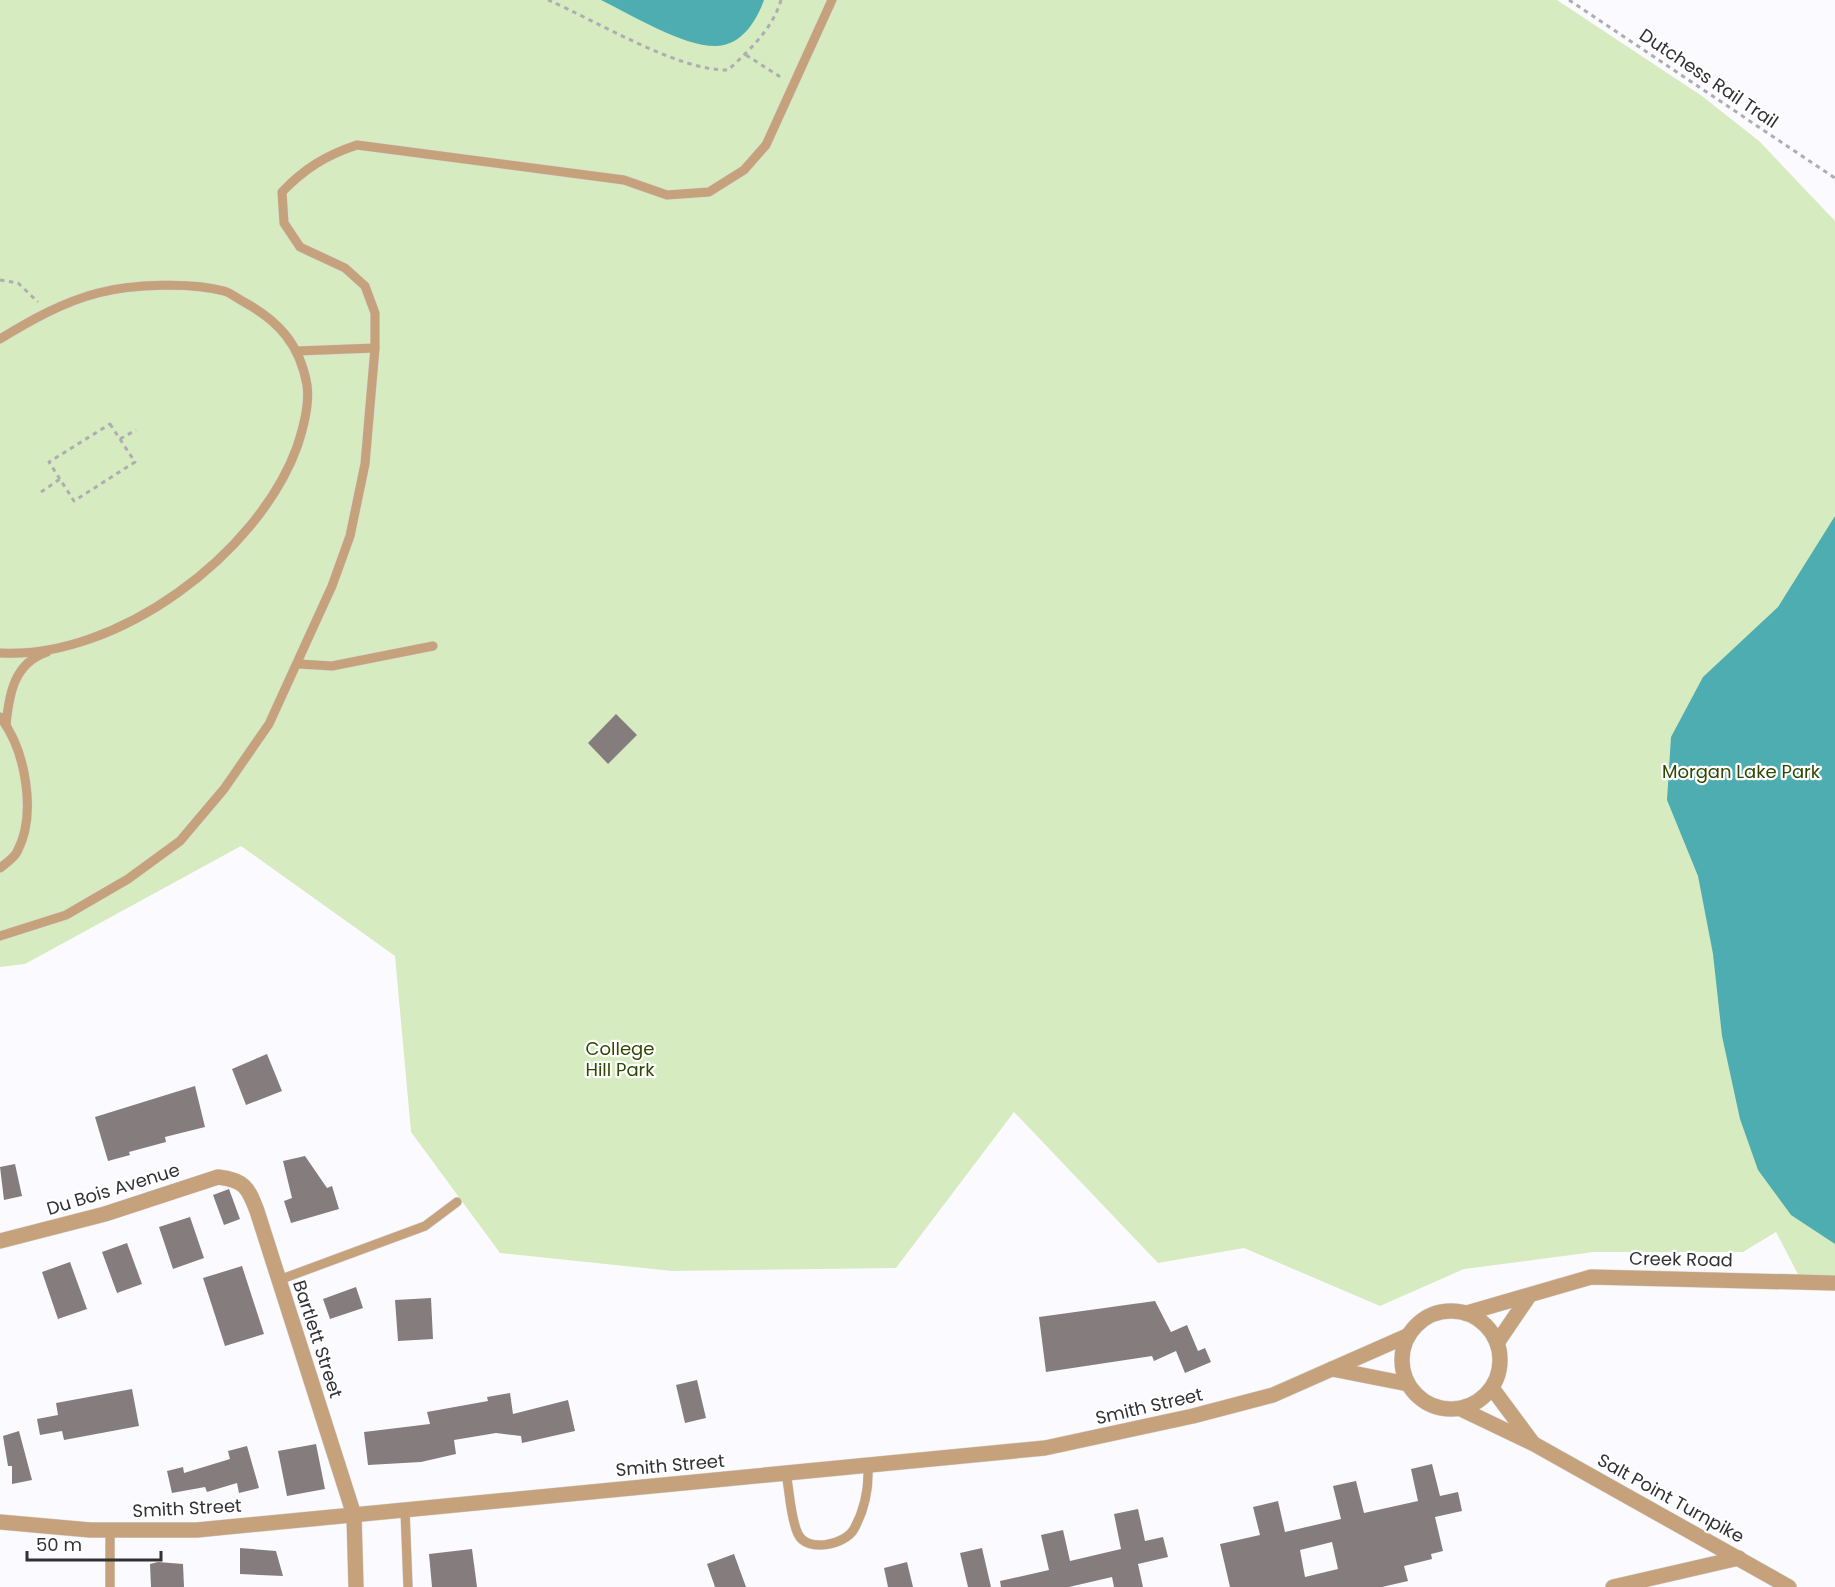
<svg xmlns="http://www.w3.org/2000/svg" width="1835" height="1587" viewBox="0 0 1835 1587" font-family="Poppins,sans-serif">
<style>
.green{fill:#d7ebc0}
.water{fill:#4dadb0}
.building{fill:#857d7d;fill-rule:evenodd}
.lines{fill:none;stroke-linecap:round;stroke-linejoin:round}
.service-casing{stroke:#d7d7da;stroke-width:10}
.minor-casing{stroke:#d7d7da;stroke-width:16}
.tertiary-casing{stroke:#d7d7da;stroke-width:16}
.path{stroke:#aeaeb2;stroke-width:3;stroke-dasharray:4.5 4.5;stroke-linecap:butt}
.service{stroke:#c5a27b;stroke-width:9}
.minor{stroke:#c5a27b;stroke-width:15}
.tertiary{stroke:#c5a27b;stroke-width:15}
.labels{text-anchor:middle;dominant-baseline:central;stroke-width:4.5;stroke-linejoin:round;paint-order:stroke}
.street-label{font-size:18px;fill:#313234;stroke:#fff}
.park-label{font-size:18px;fill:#2f4700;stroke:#fff}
</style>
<rect width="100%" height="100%" fill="#fbfbff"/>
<!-- green -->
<path class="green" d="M0,0h1557l145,96 57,45 76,80v1062l-33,-1 -26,-50 -33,20h-149l-130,17 -84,37 -136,-58 -86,15 -144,-151 -118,156 -224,3 -172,-18 -89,-121 -16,-176 -154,-110 -216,118 -25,3z"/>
<!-- water -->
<g class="water">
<path d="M601,0h163c-7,20 -22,45 -47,46 -34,1 -85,-31 -116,-46z"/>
<path d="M1835,516v728l-44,-29 -33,-45 -18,-51 -18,-83 -9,-82 -15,-78 -31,-76 4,-63 32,-60 75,-70z"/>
</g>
<!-- building -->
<g class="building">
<path d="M616,714l21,21 -29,29 -20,-21z"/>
<path d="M267,1054l15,37 -36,14 -14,-36z"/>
<path d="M195,1086l10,41 -40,10 1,5 -37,10 1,3 -22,6 -13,-44z"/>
<path d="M305,1156l22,32 5,-2 7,23 -48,14 -7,-22 8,-3 -9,-37z"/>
<path d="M15,1164l7,32 -18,4 -4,-33z"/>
<path d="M229,1189l11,30 -16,6 -11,-30z"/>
<path d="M190,1217l14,41 -31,11 -14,-42z"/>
<path d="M127,1243l15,41 -25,9 -15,-41z"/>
<path d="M70,1262l17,47 -29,10 -16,-47z"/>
<path d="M242,1266l22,68 -39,12 -22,-68z"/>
<path d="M356,1287l7,21 -33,11 -7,-20z"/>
<path d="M431,1298l2,41 -35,2 -3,-41z"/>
<path d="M1155,1301l16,31 16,-7 11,26 7,-3 6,14 -26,11 -9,-22 -22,10 -2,-5 -106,16 -7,-55z"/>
<path d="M697,1380l9,38 -21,5 -9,-38z"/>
<path d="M132,1389l7,37 -75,14 -2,-9 -22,4 -3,-16 21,-4 -2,-12z"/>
<path d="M510,1393l3,21 55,-14 7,31 -53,12 -1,-7 -25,-3 -42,7 2,14 -35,8 -53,3 -4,-33 66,-8 -3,-12 61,-11 -1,-4z"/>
<path d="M19,1431l13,49 -20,4v-18h-4l-5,-30z"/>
<path d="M316,1444l9,45 -38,7 -9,-45z"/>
<path d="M247,1446l12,42 -20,5 -2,-10 -30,9 -2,-5 -33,6 -5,-22 16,-4 1,6 46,-14 -2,-8z"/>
<path d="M1432,1464l8,32 18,-4 4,19 -27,6 8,34 -12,3 1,5 -28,7 4,15 -26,6h-152l-10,-43 40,-9 -7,-28 25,-6 7,31 56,-13 -8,-33 23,-5 8,32 54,-12 -7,-32zM1332,1542l6,27 -33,8 -5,-27z"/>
<path d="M1138,1509l7,32 18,-4 5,20 -30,7 5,23h-29l-2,-10 -43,10h-68l-1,-6 49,-11 -8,-35 22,-5 7,31 51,-12 -7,-35z"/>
<path d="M240,1548l36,3 7,25 -43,-2z"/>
<path d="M982,1548l9,39h-23l-8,-34z"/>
<path d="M472,1549l5,38h-45l-3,-33z"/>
<path d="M734,1554l12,33h-31l-8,-23z"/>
<path d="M158,1562l25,2 1,23h-33l-1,-23z"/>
<path d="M907,1562l6,25h-25l-4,-19z"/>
</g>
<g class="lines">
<!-- service casing -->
<g class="service-casing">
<g id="service">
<path d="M0,339c31,-19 63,-37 98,-46 33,-9 94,-11 126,-2 7,2 14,8 20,11 35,19 56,43 63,83 3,20 -4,44 -10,62 -39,107 -180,213 -297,206"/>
<path d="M297,351l78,-3"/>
<path d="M299,664l33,2 101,-20"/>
<path d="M0,717c26,33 37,98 17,135 -3,6 -12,12 -17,16"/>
<path d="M6,725c3,-31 8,-62 41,-73"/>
<path d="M0,936l66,-21 62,-36 52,-38 44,-52 45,-65 63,-138 18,-50 15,-72 10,-116v-35l-10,-27 -20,-18 -45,-21 -16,-24 -2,-31c22,-23 44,-37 75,-47l267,35 43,15 42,-3 35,-22 22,-25 66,-145"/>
<path d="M279,1280l146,-54 32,-24"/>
<path d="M786,1474c4,18 4,43 12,60 9,19 47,11 56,-5 11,-20 15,-40 14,-63"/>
<path d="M405,1510l3,77"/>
<path d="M110,1587v-57"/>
</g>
</g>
<!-- minor casing -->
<g class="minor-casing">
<g id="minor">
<path d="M0,1241l105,-27 113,-37c26,3 30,10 39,34l97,304 2,72"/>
<path d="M1613,1587l126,-29"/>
</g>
</g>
<!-- tertiary casing -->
<g class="tertiary-casing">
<g id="tertiary">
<circle cx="1451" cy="1360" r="49"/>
<path d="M1467,1313l124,-36 244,6"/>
<path d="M1497,1343l32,-47"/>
<path d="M1332,1369l76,15"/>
<path d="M1492,1388l40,54"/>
<path d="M1461,1409l73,35 255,143"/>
<path d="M0,1522l90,8h107l848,-82 148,-32 80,-21 136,-60"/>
</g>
</g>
<!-- path -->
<g class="path">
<path d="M548,0c49,21 130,71 180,70 22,-20 45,-42 53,-70"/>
<path d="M1569,0l266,178"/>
<path d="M746,55l36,23"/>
<path d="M0,280l18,3 20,19"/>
<path d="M110,424l25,38 -61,39 -25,-39z"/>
<path d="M120,439l16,-9"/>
<path d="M41,492l19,-13"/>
</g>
<!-- service -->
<use href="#service" class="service"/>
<!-- minor -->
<use href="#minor" class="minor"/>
<!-- tertiary -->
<use href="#tertiary" class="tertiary"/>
</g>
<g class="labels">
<!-- street labels -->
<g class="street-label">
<text transform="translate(1709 78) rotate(34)">Dutchess Rail Trail</text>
<text transform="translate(113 1189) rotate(-17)">Du Bois Avenue</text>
<text transform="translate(1681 1259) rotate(1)">Creek Road</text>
<text transform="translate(318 1339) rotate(72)">Bartlett Street</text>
<text transform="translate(1149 1406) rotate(-13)">Smith Street</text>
<text transform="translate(670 1465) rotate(-5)">Smith Street</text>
<text transform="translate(1671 1498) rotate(29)">Salt Point Turnpike</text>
<text transform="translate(187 1508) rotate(-3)">Smith Street</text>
</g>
<!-- park labels -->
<g class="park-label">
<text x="1741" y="771">Morgan Lake Park</text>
<text x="620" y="1048">College<tspan x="620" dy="21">Hill Park</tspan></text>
</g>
</g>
<!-- scale -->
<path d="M27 1551v9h134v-9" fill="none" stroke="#313234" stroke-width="3"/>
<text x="36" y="1551" font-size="18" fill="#313234" stroke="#ffffff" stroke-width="4.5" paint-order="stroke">50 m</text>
</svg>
